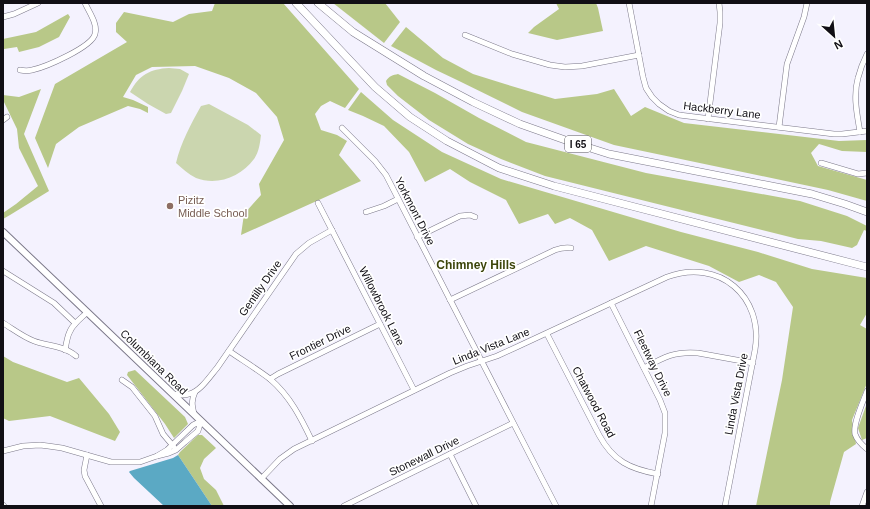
<svg xmlns="http://www.w3.org/2000/svg" width="870" height="509" viewBox="0 0 870 509" font-family="Arial,sans-serif">
<style>
.green{fill:#cbd6af}
.forest{fill:#b8c888}
.water{fill:#5ba9c4}
.lines{fill:none;stroke-linecap:round;stroke-linejoin:round}
.minor-casing{stroke:#7c798a;stroke-width:6}
.major-casing{stroke:#7c798a;stroke-width:8}
.highway-casing{stroke:#7c798a;stroke-width:8}
.minor{stroke:#fff;stroke-width:5}
.major{stroke:#fff;stroke-width:6}
.highway{stroke:#fff;stroke-width:7}
.education-dot{fill:#8d6e63;stroke:#fff;stroke-width:1.5}
.labels{text-anchor:middle;dominant-baseline:central;stroke-width:3.5;stroke-linejoin:round;paint-order:stroke}
.shield{fill:#fff;stroke:#58575b;stroke-width:1}
.shield-label{font-size:10px;font-weight:bold;fill:#110f15}
.street-label{font-size:11px;fill:#110f15;stroke:#fff}
.education-label{font-size:11px;fill:#785e54;stroke:#fff;text-anchor:start}
.neighbourhood-label{font-size:12px;font-weight:bold;fill:#3c450a;stroke:#fff}
</style>
<rect width="100%" height="100%" fill="#f4f2fe"/>
<!-- green -->
<g class="green">
<path d="M169,68l11,1 9,5 -7,17 -11,22 -5,1 -18,-10 -18,-12c9,-17 20,-23 39,-24z"/>
<path d="M209,104l39,21 13,10c-1,8 -2,17 -7,24 -13,18 -37,27 -58,19 -8,-4 -14,-10 -20,-15 5,-21 15,-39 25,-57z"/>
</g>
<!-- forest -->
<g class="forest">
<path d="M215,3h68l76,86 -14,19 -15,-7 -9,5 -6,8 6,16 16,5 10,6 -8,14 22,26 -120,54 3,-21 17,-19 -2,-11 25,-44 -7,-23 -21,-24 -27,-15 -34,-12 -43,1 -16,8 -13,22 10,3 15,7v6l-8,-4 -12,-3 -49,21 -23,17 -8,24 -13,-30 20,-54 72,-42 -11,-10v-9l8,-11 49,10 16,-8 23,-3z"/>
<path d="M333,3h52l15,19 -16,21z"/>
<path d="M556,3h40l2,5 5,23 -46,9 -29,-7 6,-6 25,-18z"/>
<path d="M68,14l2,3 -11,20 -20,10 -20,5 -2,-5 -13,2 -1,13v-23l33,-7z"/>
<path d="M406,27l37,31 30,16 32,10 50,15 42,-5 17,-5 17,27 14,-9 39,16 155,18 28,-1v12l-25,-1 -23,-7 -8,9 7,13 49,14v21l-39,-11 -214,-45 -92,-33 -65,-32 -21,-10 -45,-24z"/>
<path d="M398,74l37,19 44,25 47,24 120,31 154,28 47,15 20,10v5l-3,-1 -7,15 -5,3 -31,-7 -23,-2 -253,-63 -44,-17 -33,-15 -39,-24 -31,-24 -11,-11 -1,-4c3,-5 7,-6 12,-7z"/>
<path d="M41,89l-17,45 25,57 -39,24 -7,4v-6l13,-9 22,-18 -19,-38 -2,-19 -14,-29v-5l16,2z"/>
<path d="M361,92l32,28 49,32 59,27 180,53 77,20 54,17 55,9v35l-7,12 7,4v54l-15,37 4,24 -12,8 -14,50v4h-74l26,-126 11,-73 -17,-25 -17,-7 -20,7 -30,-16 -63,-20 -37,15 -17,-31 -22,-12 -15,6 -7,-10 -29,10 -13,-24 -36,-18 -20,-13 -25,13 -16,-30 -25,-26 -21,-10 -15,-6z"/>
<path d="M3,356l10,6 54,20 12,-4 30,36 11,18 -5,9 -65,-25 -41,5 -6,-3z"/>
<path d="M135,370l50,47 3,7 -14,14 -9,-14 -38,-49 1,-3z"/>
<path d="M867,403v35l-5,2 -4,-12z"/>
<path d="M198,435h4l14,13 -12,11 -4,9 4,11 12,11 8,16h-12l-34,-51 2,-3z"/>
</g>
<!-- water -->
<path class="water" d="M178,455l34,51h-48l-30,-28 -5,-6 1,-1 43,-13z"/>
<g class="lines">
<!-- minor casing -->
<g class="minor-casing">
<g id="minor">
<path d="M629,3l14,74 3,11 6,9 7,7 10,7 10,4 155,19h8l25,-3"/>
<path d="M3,17l11,-3 24,-11"/>
<path d="M465,35l47,19 38,11 15,2 17,-1 57,-11"/>
<path d="M20,70c5,1 8,1 12,0 14,-3 60,-23 63,-36 3,-10 -6,-22 -10,-31"/>
<path d="M708,119l12,-96v-11l-1,-9"/>
<path d="M3,120l4,-3"/>
<path d="M779,127l8,-63 17,-47 3,-14"/>
<path d="M342,128l33,33 11,14 170,331"/>
<path d="M860,132c-3,-18 -7,-36 -2,-54 2,-8 5,-16 9,-24"/>
<path d="M821,163l37,11 9,-1"/>
<path d="M318,203l96,187"/>
<path d="M366,212l18,-6 14,-7"/>
<path d="M417,237l43,-21 10,-1 5,2"/>
<path d="M3,271l51,32 21,20"/>
<path d="M450,300l105,-50c6,-2 10,-3 16,-2"/>
<path d="M611,303l49,97 5,13v20l-14,73"/>
<path d="M3,323c10,6 20,14 31,18 13,5 31,5 42,15"/>
<path d="M547,334l52,101c14,26 31,34 59,39"/>
<path d="M65,350c2,-10 3,-20 11,-27 3,-4 8,-7 11,-11"/>
<path d="M229,351c13,9 28,18 41,28 20,17 31,39 42,62"/>
<path d="M644,368c20,-11 31,-17 54,-15l55,10"/>
<path d="M270,379l8,-5 102,-50"/>
<path d="M122,380l10,7 23,29 8,18 11,13"/>
<path d="M867,391c-4,11 -14,32 -12,43 2,6 7,11 12,15"/>
<path d="M173,394c5,1 11,2 16,0 11,-2 21,-18 28,-26l79,-114 13,-11 23,-13"/>
<path d="M194,414c-2,-9 -3,-13 1,-22"/>
<path d="M201,421l-3,10 -13,11 -9,8 -7,3 -12,3 10,-6 26,-25z"/>
<path d="M3,451l20,-5 17,-1 8,1 14,2 49,14h29l17,-6"/>
<path d="M450,454l26,52"/>
<path d="M87,455l-3,15 1,6 16,30"/>
<path d="M261,479l19,-20 14,-10 156,-76 17,-7 30,-10 24,-11 146,-68c52,-19 97,19 88,73l-30,156"/>
<path d="M3,505l1,1"/>
<path d="M344,506l169,-83"/>
<path d="M862,506l5,-14"/>
</g>
</g>
<!-- major casing -->
<g class="major-casing">
<path id="major" d="M3,232l84,80 203,194"/>
</g>
<!-- highway casing -->
<g class="highway-casing">
<g id="highway">
<path d="M296,3l79,84 35,30 37,24 52,27 55,18 313,81"/>
<path d="M318,3l35,29 71,44 49,26 47,22 48,17 41,13 203,40 33,10 22,8"/>
</g>
</g>
<!-- minor -->
<use href="#minor" class="minor"/>
<!-- major -->
<use href="#major" class="major"/>
<!-- highway -->
<use href="#highway" class="highway"/>
</g>
<!-- markers -->
<circle class="education-dot" cx="170" cy="206" r="4"/>
<g class="labels">
<!-- shield labels -->
<rect class="shield" x="565" y="136" width="26" height="16" rx="3"/>
<g class="shield-label">
<text x="578" y="144">I 65</text>
</g>
<!-- street labels -->
<g class="street-label">
<text transform="translate(722 110) rotate(7)">Hackberry Lane</text>
<text transform="translate(415 211) rotate(63)">Yorkmont Drive</text>
<text transform="translate(260 288) rotate(-55)">Gentilly Drive</text>
<text transform="translate(382 306) rotate(63)">Willowbrook Lane</text>
<text transform="translate(320 342) rotate(-26)">Frontier Drive</text>
<text transform="translate(491 346) rotate(-22)">Linda Vista Lane</text>
<text transform="translate(154 362) rotate(44)">Columbiana Road</text>
<text transform="translate(653 363) rotate(64)">Fleetway Drive</text>
<text transform="translate(736 394) rotate(-79)">Linda Vista Drive</text>
<text transform="translate(594 402) rotate(62)">Chatwood Road</text>
<text transform="translate(424 456) rotate(-26)">Stonewall Drive</text>
</g>
<!-- education labels -->
<g class="education-label">
<text x="178" y="200">Pizitz<tspan x="178" dy="13">Middle School</tspan></text>
</g>
<!-- neighbourhood labels -->
<g class="neighbourhood-label">
<text x="476" y="265">Chimney Hills</text>
</g>
</g>
<!-- border -->
<rect width="870" height="509" fill="none" stroke="#110f15" stroke-width="8"/>
<!-- north arrow -->
<g transform="translate(834 36) rotate(153)" stroke="#ffffff" stroke-width="3" paint-order="stroke">
<path d="M0-3L7 15L0 10L-7 15Z" fill="#110f15"/>
<text y="-6" font-size="11" font-weight="bold" text-anchor="middle" fill="#110f15">N</text>
</g>
</svg>
